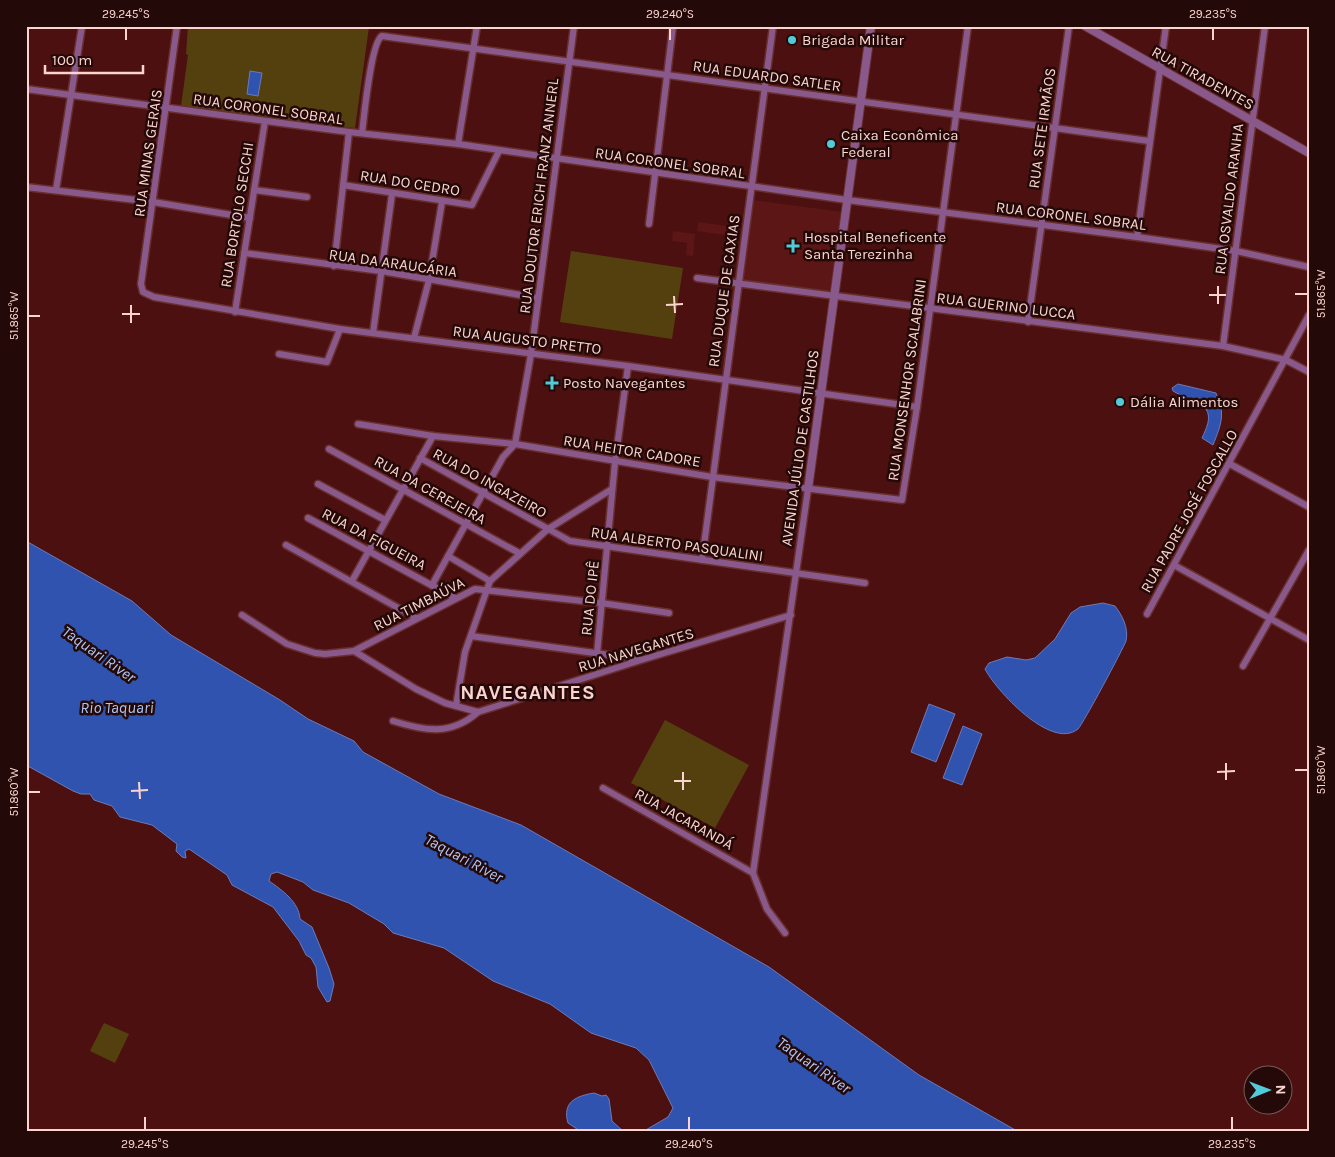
<svg xmlns="http://www.w3.org/2000/svg" width="1335" height="1157" viewBox="0 0 1335 1157" font-family="Karla,sans-serif">
<style>
.built{fill:#5b1615}
.green{fill:#54400f}
.water{fill:#3053af;stroke:#6d7ab9}
.lines{fill:none;stroke-linecap:round;stroke-linejoin:round}
.minor-casing{stroke:#692f2f;stroke-width:9}
.tertiary-casing{stroke:#692f2f;stroke-width:10}
.minor{stroke:#8a598c;stroke-width:6}
.tertiary{stroke:#8a598c;stroke-width:8}
.ticks{fill:none;stroke:#fbd4cf;stroke-width:2}
.poi-dot{fill:#52cbd9;stroke:#230907;stroke-width:2}
.labels{text-anchor:middle;dominant-baseline:central;stroke-width:5;stroke-linejoin:round;paint-order:stroke}
.poi-label{font-size:15px;fill:#fbd4cf;stroke:#230907;text-anchor:start}
.street-label{font-size:15px;fill:#fbd4cf;stroke:#230907}
.water-label{font-size:16px;font-style:italic;fill:#afc5f6;stroke:#230907}
.district-label{font-size:20px;font-weight:bold;letter-spacing:1px;fill:#fbd4cf;stroke:#230907}
.neatline{fill:none;stroke:#fbd4cf;stroke-width:2}
.ticks-label{font-size:12px;text-anchor:middle;fill:#fbd4cf}
</style>
<rect width="100%" height="100%" fill="#4d1010"/>
<!-- built -->
<g class="built">
<path d="M753,200l90,12 -10,79 -90,-11z"/>
<path d="M698,222l36,5 -2,12 -7,-1v-3l-28,-4z"/>
<path d="M673,231l22,3 -2,22 -7,-1 1,-12 -15,-2z"/>
</g>
<!-- green -->
<g class="green">
<path d="M188,26l181,1 -14,101 -174,-22 7,-51 -2,-1z"/>
<path d="M571,251l112,17 -11,71 -112,-17z"/>
<path d="M665,720l84,45 -34,63 -84,-45z"/>
<path d="M104,1023l25,11 -14,29 -25,-12z"/>
</g>
<!-- water -->
<g class="water">
<path d="M250,71l12,2 -4,23 -11,-2z"/>
<path d="M1178,384l38,9c10,20 5,32 -3,52l-11,-7c4,-9 10,-20 4,-29l-33,-18 -1,-3z"/>
<path d="M26,541l106,60 39,34 109,65 28,19 46,22 9,11 76,42 82,31 248,142 150,108 98,56h-373l24,-14 5,-9 -24,-48 -13,-12 -45,-15 -41,-29 -57,-23 -49,-33 -51,-15 -9,-9 -35,-21 -36,-13 -10,-8 -26,-10 -6,2 -2,7c13,9 30,21 31,38l12,8 17,41 5,16 -4,17 -3,1 -9,-15 -2,-20 -5,-9 -5,-3 -7,-14 -26,-34 -41,-22 -5,-10 -38,-26 -4,2 1,7 -4,-1 -6,-6 1,-7 -25,-19 -32,-8 -8,-11 -18,-6 -4,-6h-9l-8,-3 -47,-26z"/>
<path d="M1103,603l12,3c7,9 14,22 11,35 -3,8 -43,83 -48,88 -27,22 -83,-40 -93,-60l4,-6 18,-6 19,3 9,-2 20,-19 16,-26 9,-6z"/>
<path d="M929,704l26,10 -19,48 -25,-10z"/>
<path d="M963,726l19,8 -20,51 -19,-7z"/>
<path d="M594,1093l8,3 4,-1 3,4 3,22 11,10h-43l-12,-8c-6,-21 8,-27 26,-30z"/>
</g>
<g class="lines">
<!-- minor casing -->
<g class="minor-casing">
<g id="minor">
<path d="M177,26l-36,258 2,8 11,5 186,32 288,37 289,41"/>
<path d="M26,89l323,43 109,12 389,56 290,37 99,14 73,16"/>
<path d="M362,133c2,-16 9,-91 20,-97l767,105"/>
<path d="M458,144l19,-118"/>
<path d="M343,185l129,20 27,-54"/>
<path d="M26,187l127,15 97,16"/>
<path d="M56,190l26,-164"/>
<path d="M254,190l53,7"/>
<path d="M649,224l24,-198"/>
<path d="M1137,237l29,-211"/>
<path d="M244,253l137,18 157,27"/>
<path d="M334,266l15,-134"/>
<path d="M697,278l526,68 63,14 23,12"/>
<path d="M235,312l30,-191"/>
<path d="M1028,322l41,-296"/>
<path d="M373,333l19,-139"/>
<path d="M414,338l15,-58 13,-78"/>
<path d="M1223,346l42,-320"/>
<path d="M279,354l48,8 13,-33"/>
<path d="M358,424l75,12 82,8 197,33 190,23 15,-93 51,-381"/>
<path d="M329,449l190,104"/>
<path d="M420,458l150,83 295,42"/>
<path d="M1230,464l79,43"/>
<path d="M318,484l67,36"/>
<path d="M308,518l147,80"/>
<path d="M286,545l130,73"/>
<path d="M448,556l42,25"/>
<path d="M702,560l71,-534"/>
<path d="M1174,565l135,75"/>
<path d="M352,581l81,-145"/>
<path d="M432,585l71,-128 12,-13 16,-90 43,-328"/>
<path d="M1147,614l162,-299"/>
<path d="M242,615l45,29 28,9 10,1 29,-3 121,-62 126,14 68,10"/>
<path d="M471,636l167,23"/>
<path d="M354,651l62,38 29,14 33,9 163,-52 150,-45"/>
<path d="M597,654l18,-192 13,-96"/>
<path d="M1243,666l66,-116"/>
<path d="M456,706l9,-54 25,-71 58,-52 64,-40"/>
<path d="M393,721c32,10 58,15 85,-9"/>
<path d="M603,788l150,85"/>
<path d="M785,933l-18,-24 -14,-36 55,-384"/>
</g>
</g>
<!-- tertiary casing -->
<g class="tertiary-casing">
<g id="tertiary">
<path d="M1085,26l224,127"/>
<path d="M808,489l63,-463"/>
</g>
</g>
<!-- minor -->
<use href="#minor" class="minor"/>
<!-- tertiary -->
<use href="#tertiary" class="tertiary"/>
</g>
<!-- ticks -->
<path class="ticks" d="M126,28v12M670,28v12M1213,28v12M1218,286v18M1295,294h13M1209,295h17M674,296l1,17M131,305v18M666,305l17,-1M122,314h18M28,316h12M1226,763v17M1295,770h13M683,772v18M1217,772l18,-1M674,781h17M139,782l1,17M131,791l17,-1M28,792h12M145,1117v13M689,1117v13M1232,1117v13"/>
<!-- markers -->
<g class="poi-dot">
<circle cx="792" cy="40" r="5"/>
<circle cx="831" cy="144" r="5"/>
<path d="M790.5 238.5h5v5h5v5h-5v5h-5v-5h-5v-5h5z"/>
<path d="M549.5 375.5h5v5h5v5h-5v5h-5v-5h-5v-5h5z"/>
<circle cx="1120" cy="402" r="5"/>
</g>
<g class="labels">
<!-- poi labels -->
<g class="poi-label">
<text x="802" y="40">Brigada Militar</text>
<text x="841" y="135">Caixa Econômica<tspan x="841" dy="17">Federal</tspan></text>
<text x="804" y="237">Hospital Beneficente<tspan x="804" dy="17">Santa Terezinha</tspan></text>
<text x="563" y="383">Posto Navegantes</text>
<text x="1130" y="402">Dália Alimentos</text>
</g>
<!-- street labels -->
<g class="street-label">
<text transform="translate(767 76) rotate(8)">RUA EDUARDO SATLER</text>
<text transform="translate(1203 78) rotate(29)">RUA TIRADENTES</text>
<text transform="translate(268 109) rotate(8)">RUA CORONEL SOBRAL</text>
<text transform="translate(1042 128) rotate(-82)">RUA SETE IRMÃOS</text>
<text transform="translate(148 153) rotate(-82)">RUA MINAS GERAIS</text>
<text transform="translate(670 163) rotate(8)">RUA CORONEL SOBRAL</text>
<text transform="translate(410 183) rotate(9)">RUA DO CEDRO</text>
<text transform="translate(539 196) rotate(-83)">RUA DOUTOR ERICH FRANZ ANNERL</text>
<text transform="translate(1229 199) rotate(-83)">RUA OSVALDO ARANHA</text>
<text transform="translate(237 215) rotate(-81)">RUA BORTOLO SECCHI</text>
<text transform="translate(1071 216) rotate(7)">RUA CORONEL SOBRAL</text>
<text transform="translate(393 263) rotate(8)">RUA DA ARAUCÁRIA</text>
<text transform="translate(724 291) rotate(-82)">RUA DUQUE DE CAXIAS</text>
<text transform="translate(1006 306) rotate(7)">RUA GUERINO LUCCA</text>
<text transform="translate(527 340) rotate(7)">RUA AUGUSTO PRETTO</text>
<text transform="translate(907 380) rotate(-82)">RUA MONSENHOR SCALABRINI</text>
<text transform="translate(800 448) rotate(-82)">AVENIDA JÚLIO DE CASTILHOS</text>
<text transform="translate(632 451) rotate(9)">RUA HEITOR CADORE</text>
<text transform="translate(490 483) rotate(29)">RUA DO INGAZEIRO</text>
<text transform="translate(430 490) rotate(29)">RUA DA CEREJEIRA</text>
<text transform="translate(1189 511) rotate(-61)">RUA PADRE JOSÉ FOSCALLO</text>
<text transform="translate(374 539) rotate(28)">RUA DA FIGUEIRA</text>
<text transform="translate(677 544) rotate(8)">RUA ALBERTO PASQUALINI</text>
<text transform="translate(590 598) rotate(-84)">RUA DO IPÊ</text>
<text transform="translate(419 604) rotate(-27)">RUA TIMBAÚVA</text>
<text transform="translate(636 650) rotate(-17)">RUA NAVEGANTES</text>
<text transform="translate(684 819) rotate(29)">RUA JACARANDÁ</text>
</g>
<!-- water labels -->
<g class="water-label">
<text transform="translate(99 654) rotate(35)">Taquari River</text>
<text x="117" y="707">Rio Taquari</text>
<text transform="translate(464 858) rotate(28)">Taquari River</text>
<text transform="translate(814 1065) rotate(35)">Taquari River</text>
</g>
<!-- district labels -->
<g class="district-label">
<text x="528" y="692">NAVEGANTES</text>
</g>
</g>
<!-- border -->
<rect width="1335" height="1157" fill="none" stroke="#230907" stroke-width="55"/>
<!-- north arrow -->
<g transform="translate(1268 1090) rotate(89)"><circle r="24" fill="#230907" stroke="#795a57"/>
<path d="M0-4L9 19L0 12L-9 19Z" fill="#52cbd9"/>
<text y="-8" font-size="14" font-weight="bold" text-anchor="middle" fill="#fbd4cf">N</text>
</g>
<!-- scale -->
<path d="M45 65v8h98v-8" fill="none" stroke="#fbd4cf" stroke-width="2.5"/>
<text x="52" y="65" font-size="15" fill="#fbd4cf" stroke="#230907" stroke-width="4" paint-order="stroke">100 m</text>
<rect x="28" y="28" width="1280" height="1102" class="neatline"/>
<g class="ticks-label">
<text x="126" y="18">29.245°S</text>
<text x="670" y="18">29.240°S</text>
<text x="1213" y="18">29.235°S</text>
<text transform="translate(1321 294) rotate(-90)" y="4">51.865°W</text>
<text transform="translate(14 316) rotate(-90)" y="4">51.865°W</text>
<text transform="translate(1321 770) rotate(-90)" y="4">51.860°W</text>
<text transform="translate(14 792) rotate(-90)" y="4">51.860°W</text>
<text x="145" y="1148">29.245°S</text>
<text x="689" y="1148">29.240°S</text>
<text x="1232" y="1148">29.235°S</text>
</g>
</svg>
